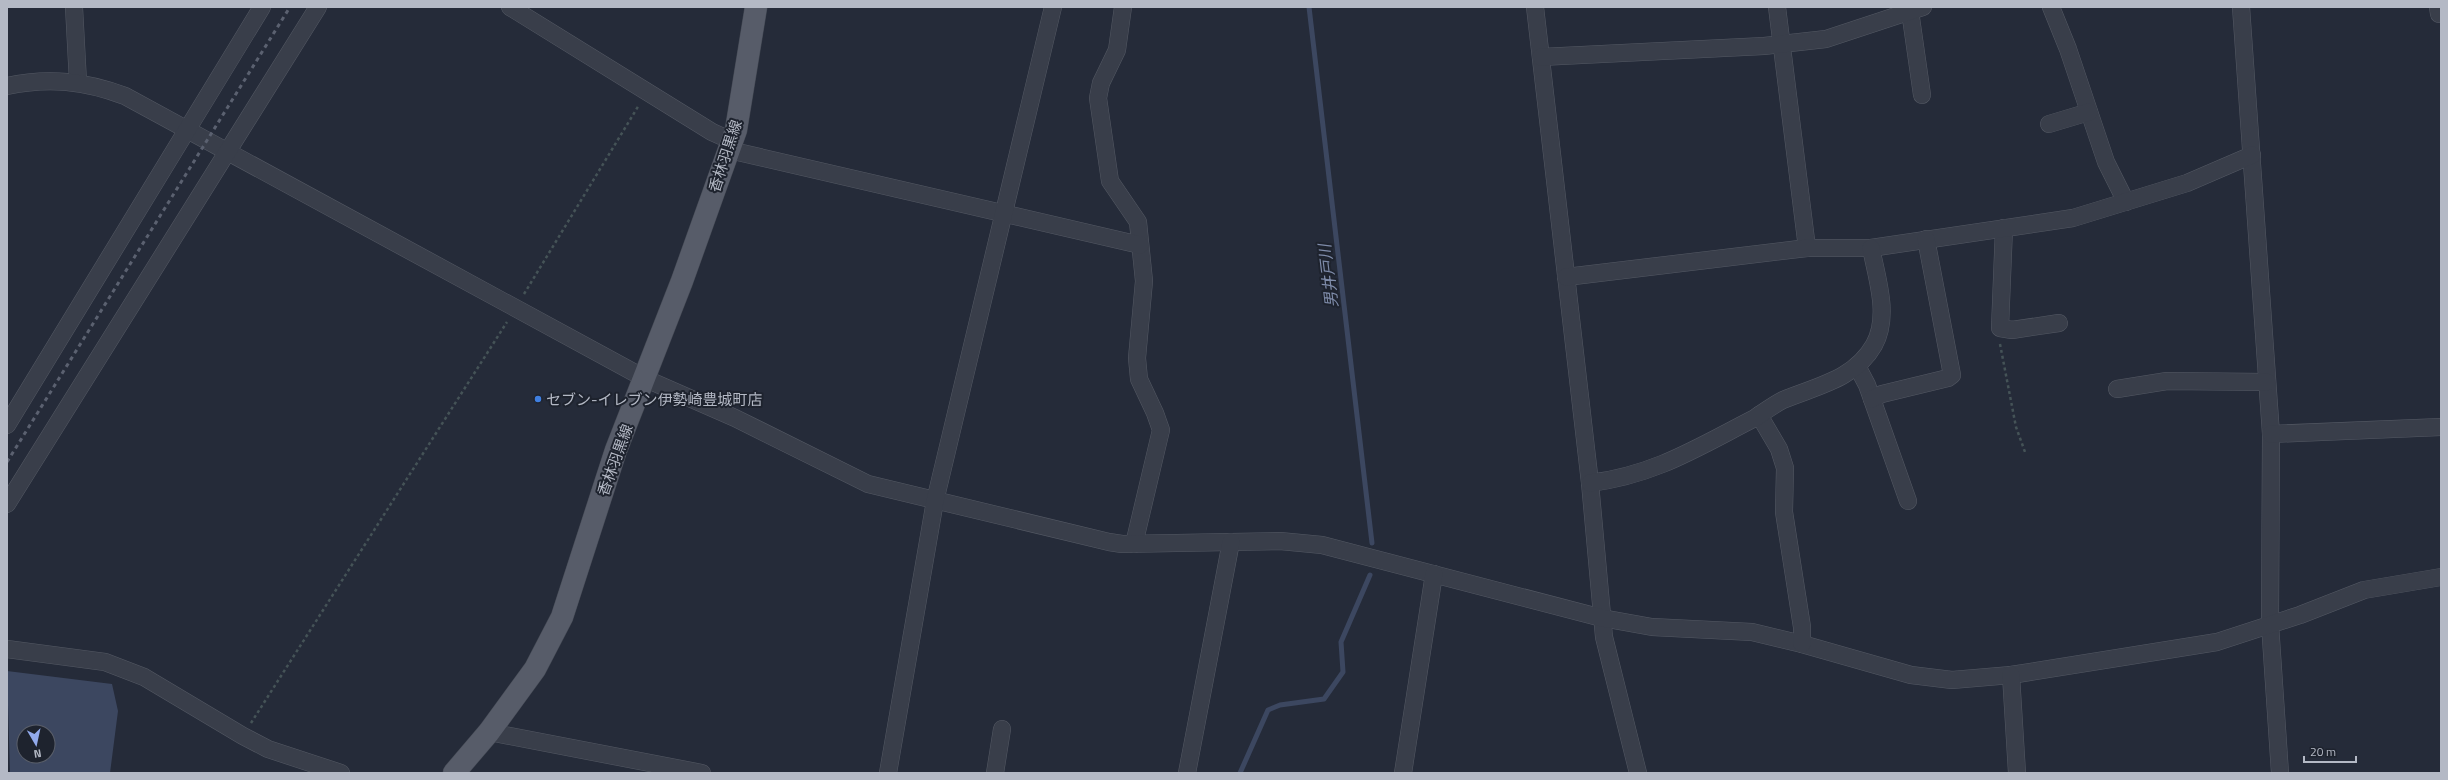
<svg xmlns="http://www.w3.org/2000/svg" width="2448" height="780" viewBox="0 0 2448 780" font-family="'Titillium Web','Noto Sans JP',sans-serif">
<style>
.water{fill:#3c4760;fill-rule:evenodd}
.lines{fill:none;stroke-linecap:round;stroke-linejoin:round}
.stream{stroke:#3c4760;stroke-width:5}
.minor-casing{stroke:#545964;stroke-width:18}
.major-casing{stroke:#424752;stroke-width:23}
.path{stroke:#455357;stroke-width:2.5;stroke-dasharray:3 3;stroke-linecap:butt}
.minor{stroke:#393e4a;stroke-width:17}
.major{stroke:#575c69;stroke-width:22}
.rail{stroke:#5b6170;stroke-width:3;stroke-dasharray:4 4;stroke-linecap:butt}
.shop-dot{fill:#3f7fe0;stroke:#1e232e;stroke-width:1.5}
.labels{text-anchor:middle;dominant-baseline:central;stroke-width:4;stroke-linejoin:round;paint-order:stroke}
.street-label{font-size:15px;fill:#b4b9c5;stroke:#1e232e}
.poi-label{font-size:15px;fill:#b4b9c5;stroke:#1e232e;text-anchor:start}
.water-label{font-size:16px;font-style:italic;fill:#7f8caa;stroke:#1e232e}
</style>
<rect width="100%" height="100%" fill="#252b39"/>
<!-- water -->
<path class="water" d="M7,671l105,13 6,27 -8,62h-100zM24,732h24v24h-24z"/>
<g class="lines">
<!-- stream -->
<g class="stream">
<path d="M1309,7l63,536"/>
<path d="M1240,773l28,-63 12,-5 44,-6 19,-27 -2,-30 29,-67"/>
</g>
<!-- minor casing -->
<g class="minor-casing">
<g id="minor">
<path d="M74,7l4,75"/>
<path d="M510,7l202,125 20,9"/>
<path d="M1123,7l-6,43 -16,33 -3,15 12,83 28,41 6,59 -7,77 2,21 16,34 6,17 -27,114"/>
<path d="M1535,7l55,476 14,154 34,136"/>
<path d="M1777,7l30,241"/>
<path d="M2051,7l17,42 38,113 20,40"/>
<path d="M2241,7l30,427 -1,190 10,149"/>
<path d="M2438,7l1,7"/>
<path d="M1910,11l12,84"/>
<path d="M1541,57l223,-11 62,-7 97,-32"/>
<path d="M7,86c42,-9 78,-5 118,10l521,283 89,39 133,66 241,58 13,2 158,-3 42,4 280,73 50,9 100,5 50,12 109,31 41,5 59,-5 206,-33 83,-27 64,-25 77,-13"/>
<path d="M2049,124l40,-12"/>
<path d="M729,150l411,95"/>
<path d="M2004,228l-4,100 12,2 47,-7"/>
<path d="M1566,277l241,-29h64l202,-30 114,-35 65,-28"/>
<path d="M1857,366l10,19 41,116"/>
<path d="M2117,389l50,-8 100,1"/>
<path d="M1872,399l10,-5 66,-16 4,-3 -26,-136"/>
<path d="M1759,415l20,34 6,19 -1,44 18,115v17"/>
<path d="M7,425l255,-418"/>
<path d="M2271,434l170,-7"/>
<path d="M1590,483c65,-8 108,-36 165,-65 9,-6 18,-13 28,-18 33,-14 71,-20 91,-55 16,-29 3,-66 -3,-97"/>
<path d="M7,504l311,-497"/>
<path d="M7,649l98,13 39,15 99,59 25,13 73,24"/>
<path d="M2011,675l6,98"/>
<path d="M489,732l213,41"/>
<path d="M888,773l47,-272 118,-494"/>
<path d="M995,773l7,-44"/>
<path d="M1187,773l44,-231"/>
<path d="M1403,773l31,-199"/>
</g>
</g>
<!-- major casing -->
<g class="major-casing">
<path id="major" d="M454,773l35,-41 46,-63 27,-52 54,-167 66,-169 54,-151 20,-123"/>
</g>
<!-- path -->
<g class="path">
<path d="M524,294l115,-189"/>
<path d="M2000,344l16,83 9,25"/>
<path d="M251,723l256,-401"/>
</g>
<!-- minor -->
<use href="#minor" class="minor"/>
<!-- major -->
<use href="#major" class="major"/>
<!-- rail -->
<path class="rail" d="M7,462l283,-455"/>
</g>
<!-- markers -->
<circle class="shop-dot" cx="538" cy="399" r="4"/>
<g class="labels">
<!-- street labels -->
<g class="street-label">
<text transform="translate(725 156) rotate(-72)">香林羽黒線</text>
<text transform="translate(615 460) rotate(-70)">香林羽黒線</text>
</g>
<!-- poi labels -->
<g class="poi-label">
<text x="546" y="399">セブン-イレブン伊勢崎豊城町店</text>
</g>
<!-- water labels -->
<g class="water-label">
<text transform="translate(1328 276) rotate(-97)">男井戸川</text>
</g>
</g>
<!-- border -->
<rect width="2448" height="780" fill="none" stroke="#b4b9c5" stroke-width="16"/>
<!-- north arrow -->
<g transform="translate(36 744) rotate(171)"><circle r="19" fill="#1e232e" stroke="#5a5f6a"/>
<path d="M0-3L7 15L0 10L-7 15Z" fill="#92aaec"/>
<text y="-6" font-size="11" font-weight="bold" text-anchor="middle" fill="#b4b9c5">N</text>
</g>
<!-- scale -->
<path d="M2304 756v6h52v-6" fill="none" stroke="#b4b9c5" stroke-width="2"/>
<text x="2310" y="756" font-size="12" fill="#b4b9c5" stroke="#1e232e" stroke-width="3" paint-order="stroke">20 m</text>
</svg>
